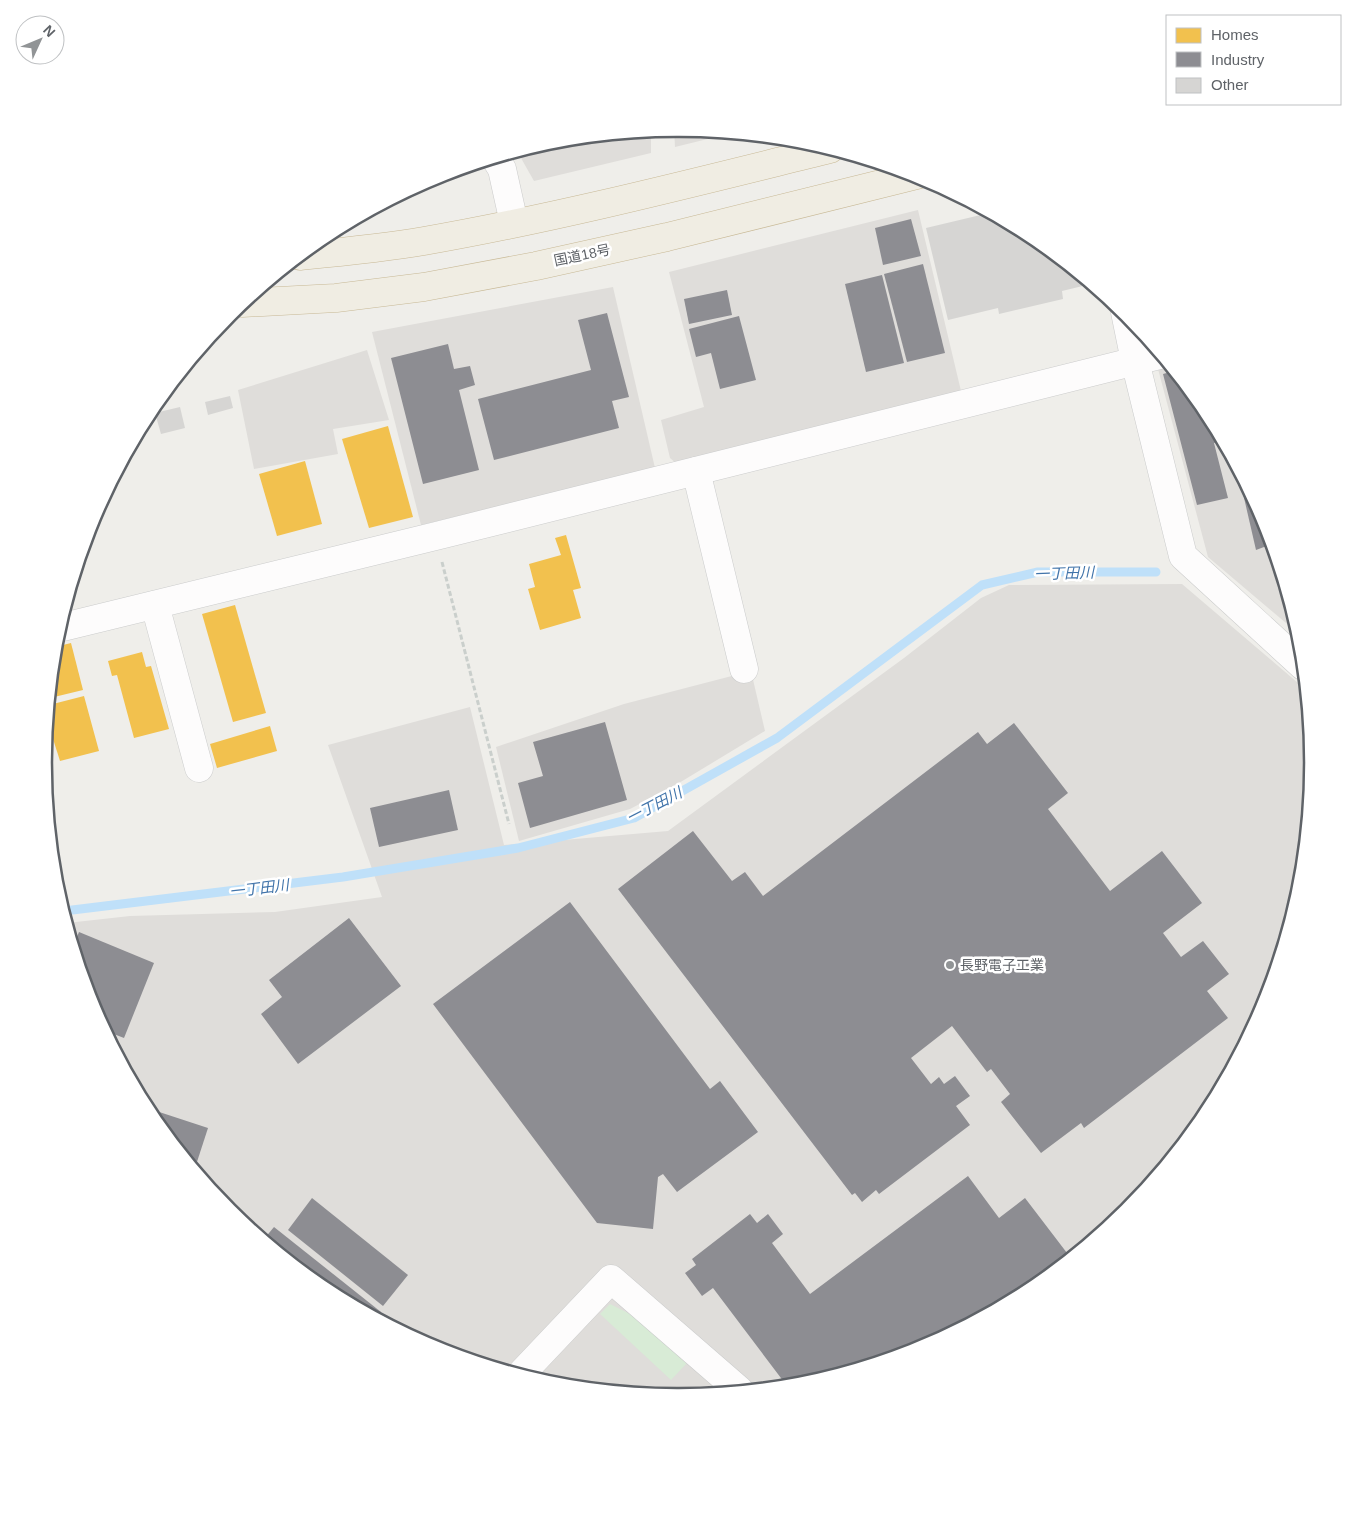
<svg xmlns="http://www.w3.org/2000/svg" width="1356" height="1524" viewBox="0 0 1356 1524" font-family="Helvetica,'Noto Sans JP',sans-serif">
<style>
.industrial{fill:#dfddda}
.green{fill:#d8ebd6}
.homes{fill:#f2c14e}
.industry{fill:#8d8d92}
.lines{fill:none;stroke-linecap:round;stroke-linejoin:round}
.stream{stroke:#bfe0f9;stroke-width:9}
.building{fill:#d6d5d3}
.minor-casing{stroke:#cbcccc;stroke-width:29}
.highway-casing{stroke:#c8b996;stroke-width:29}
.path{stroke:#cacfcc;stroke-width:3;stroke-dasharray:5 2.5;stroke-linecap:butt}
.minor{stroke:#fdfcfc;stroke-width:28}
.highway{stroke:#f0ede3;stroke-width:28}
.poi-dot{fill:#919496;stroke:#fff;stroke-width:2}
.labels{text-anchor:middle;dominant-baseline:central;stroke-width:5;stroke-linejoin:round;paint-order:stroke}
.street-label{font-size:14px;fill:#5f6368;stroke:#fff}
.poi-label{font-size:14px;fill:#5f6368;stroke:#fff;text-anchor:start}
.water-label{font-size:15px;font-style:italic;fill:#4174aa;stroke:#fff}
.rim{fill:none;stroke:#5f6368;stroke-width:2.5}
</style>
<rect width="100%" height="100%" fill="#efeeea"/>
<!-- industrial -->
<g class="industrial">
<path d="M674,128h4l54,5 -57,14z"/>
<path d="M651,130v23l-117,28 -17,-30 38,-11z"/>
<path d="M918,210l43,181 -284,73 -7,-6 -9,-38 43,-13 -35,-135z"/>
<path d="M613,287l42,181 -234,57 -49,-193z"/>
<path d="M367,350l22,70 -56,9 5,25 -84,15 -16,-79z"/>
<path d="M1170,366l36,44 58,110 35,114 -91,-77 -50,-188z"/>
<path d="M1182,584l123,105 7,73 -12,124 -36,119 -59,110 -79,96 -96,79 -110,58 -119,36 -123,12 -124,-12 -119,-36 -110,-59 -96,-79 -79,-96 -58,-110 -25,-81 63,-7 145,-4 107,-15 -54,-152 142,-38 34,138 164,-14 236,-173 77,-60 28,-13z"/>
<path d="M751,671l14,60 -91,55 -44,23 -111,32 -23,-94 128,-43z"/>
</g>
<!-- green -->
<path class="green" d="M610,1304l30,15 48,43 -17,18 -71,-66z"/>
<!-- homes -->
<g class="homes">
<path d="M388,426l25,91 -44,11 -27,-89z"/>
<path d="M305,461l17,63 -45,12 -18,-62z"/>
<path d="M566,535l15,53 -8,2 8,28 -41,12 -12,-41 7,-2 -6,-23 32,-9 -6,-17z"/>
<path d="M235,605l31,108 -33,9 -31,-108z"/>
<path d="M71,643l12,47 -33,8 5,-51z"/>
<path d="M142,652l4,15 5,-1 18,63 -35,9 -17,-63 -5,1 -4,-15z"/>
<path d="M84,696l15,55 -39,10 -12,-38 1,-18z"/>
<path d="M270,726l7,25 -60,17 -7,-24z"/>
</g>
<!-- industry -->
<g class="industry">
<path d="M911,219l10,37 -38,9 -8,-37z"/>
<path d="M923,264l22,89 -38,9 -23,-88z"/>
<path d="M882,275l22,88 -38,9 -21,-88z"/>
<path d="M727,290l5,25 -43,9 -5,-25z"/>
<path d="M607,313l22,84 -17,4 7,27 -125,32 -16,-61 113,-29 -13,-50z"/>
<path d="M739,316l17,64 -36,9 -9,-36 -15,4 -7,-28z"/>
<path d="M448,344l6,25 16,-3 5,19 -16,5 20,80 -56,14 -32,-126z"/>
<path d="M1174,371l32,39 16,31 -8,2 14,55 -31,7 -34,-131z"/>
<path d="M1247,488l17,32 8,24 -16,6 -14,-61z"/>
<path d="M605,722l22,78 -97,28 -12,-45 25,-7 -10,-34z"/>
<path d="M1014,723l54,70 -20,16 62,82 52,-40 40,52 -39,30 18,24 22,-16 26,33 -22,17 21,27 -144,110 -3,-5 -40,30 -40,-51 9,-8 -19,-25 -4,3 -35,-46 -41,32 20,26 8,-7 5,7 11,-8 15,20 -14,10 14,19 -91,69 -3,-4 -14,12 -7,-9 -3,2 -234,-306 75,-58 39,50 13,-9 18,24 215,-164 9,12z"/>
<path d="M449,790l9,40 -79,17 -9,-39z"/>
<path d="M570,902l140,187 10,-8 38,51 -81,60 -14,-18 -5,3 -5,52 -56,-6 -164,-219z"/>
<path d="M349,918l52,68 -103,78 -37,-50 21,-17 -13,-17z"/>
<path d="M79,932l75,31 -30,75 -18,-7 -14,-27 -18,-60z"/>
<path d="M147,1108l61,20 -13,40 -45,-54z"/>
<path d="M968,1176l31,42 26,-20 42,55 -77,58 -70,37 -119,36 -14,2 -74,-98 -11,8 -17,-23 11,-8 -4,-6 58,-45 7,9 11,-9 15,20 -11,9 38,51z"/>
<path d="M312,1198l96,77 -25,31 -95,-76z"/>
<path d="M274,1227l107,85 -4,5 -52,-28 -61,-50z"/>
</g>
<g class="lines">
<!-- stream -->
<path class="stream" d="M64,911l279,-34 175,-29 116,-30 143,-80 205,-153 56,-13h118"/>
</g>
<!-- building -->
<g class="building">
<path d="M989,213l42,22 60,49 -29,7 1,8 -64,15 -1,-6 -50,12 -22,-92z"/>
<path d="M230,396l3,12 -25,7 -3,-13z"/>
<path d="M180,407l5,21 -24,6 -6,-21z"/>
</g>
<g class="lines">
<!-- minor casing -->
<g class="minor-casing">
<g id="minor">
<path d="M495,158l7,11 12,54"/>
<path d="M1125,312l10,49 48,195 120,110"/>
<path d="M696,471l48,198"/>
<path d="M155,605l44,163"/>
<path d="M59,628l377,-92 724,-181"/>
<path d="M521,1374l90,-95 128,111"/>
</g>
</g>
<!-- highway casing -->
<g class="highway-casing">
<g id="highway">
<path d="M300,256c41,-4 83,-8 124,-15 137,-24 272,-59 406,-92"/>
<path d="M242,303l94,-5 88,-11 112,-21 131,-29 250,-62"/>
</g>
</g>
<!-- path -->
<path class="path" d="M442,562l67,262"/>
<!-- minor -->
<use href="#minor" class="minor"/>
<!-- highway -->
<use href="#highway" class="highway"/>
</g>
<!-- markers -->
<circle class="poi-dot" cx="950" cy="965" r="5"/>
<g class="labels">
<!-- street labels -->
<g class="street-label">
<text transform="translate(582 255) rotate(-12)">国道18号</text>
</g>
<!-- poi labels -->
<g class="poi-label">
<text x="960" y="965">長野電子工業</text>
</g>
<!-- water labels -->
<g class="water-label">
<text transform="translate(1064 573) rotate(-2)">一丁田川</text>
<text transform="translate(654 805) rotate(-27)">一丁田川</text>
<text transform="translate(259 888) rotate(-7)">一丁田川</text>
</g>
</g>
<!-- crop -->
<path d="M0 0H1356V1524H0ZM677 137H679A625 625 0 0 1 1304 762V763A625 625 0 0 1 679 1388H677A625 625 0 0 1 52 763V762A625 625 0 0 1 677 137Z" fill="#fff" fill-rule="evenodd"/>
<path class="rim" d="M677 137H679A625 625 0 0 1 1304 762V763A625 625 0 0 1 679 1388H677A625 625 0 0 1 52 763V762A625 625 0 0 1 677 137Z"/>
<!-- legend -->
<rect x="1166" y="15" width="175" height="90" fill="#ffffff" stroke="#bfc1c3"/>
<rect x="1176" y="28" width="25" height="15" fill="#f2c14e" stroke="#bfc1c3"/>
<text x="1211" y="40" font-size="15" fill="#5f6368">Homes</text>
<rect x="1176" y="52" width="25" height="15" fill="#8d8d92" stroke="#bfc1c3"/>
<text x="1211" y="65" font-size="15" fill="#5f6368">Industry</text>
<rect x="1176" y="78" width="25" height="15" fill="#d6d5d3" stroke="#bfc1c3"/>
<text x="1211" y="90" font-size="15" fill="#5f6368">Other</text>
<!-- north arrow -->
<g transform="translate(40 40) rotate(46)"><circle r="24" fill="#ffffff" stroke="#bfc1c3"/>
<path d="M0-4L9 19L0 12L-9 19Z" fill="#919496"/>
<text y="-8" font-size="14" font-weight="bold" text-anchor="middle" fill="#5f6368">N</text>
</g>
</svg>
